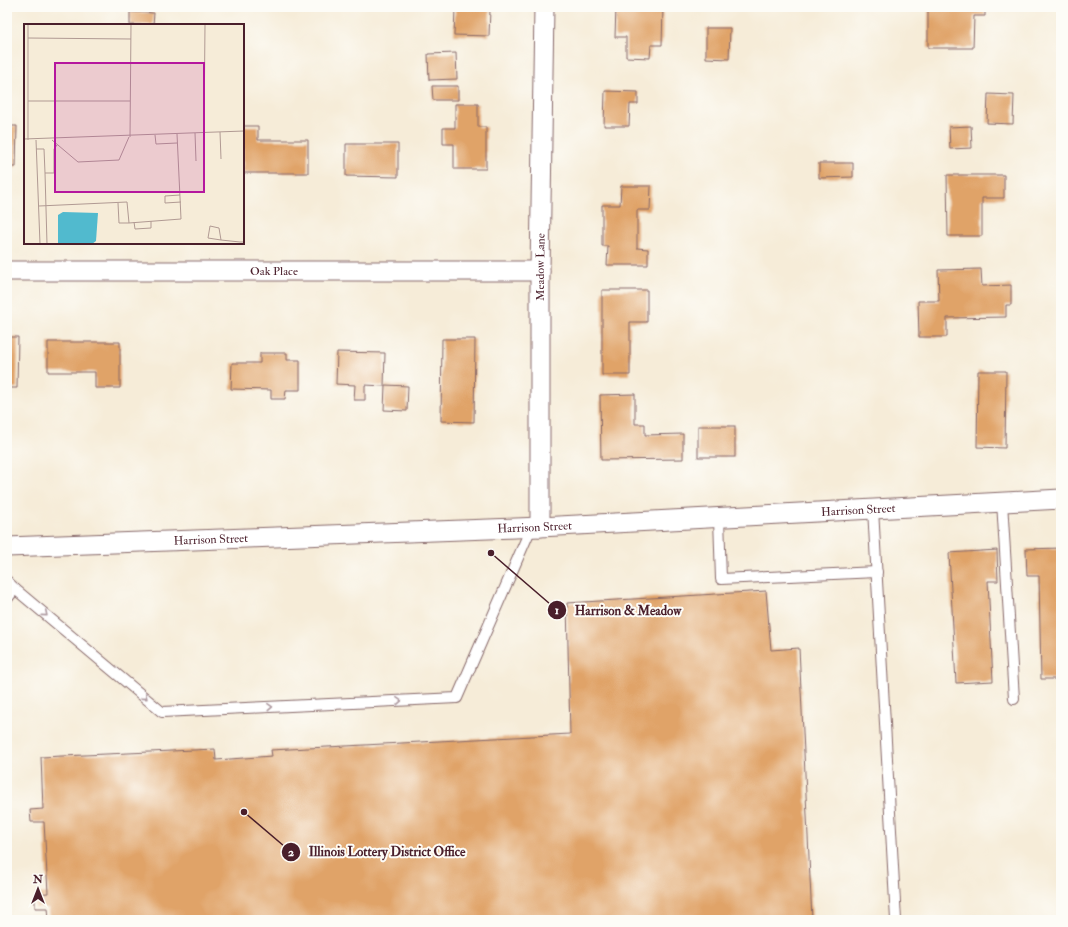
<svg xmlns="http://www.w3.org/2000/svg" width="1068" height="927" viewBox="0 0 1068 927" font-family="'IM FELL Double Pica',serif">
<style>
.building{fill:#e0a367}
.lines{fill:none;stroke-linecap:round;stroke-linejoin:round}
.lane-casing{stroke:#866768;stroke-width:12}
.street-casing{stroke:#866768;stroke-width:21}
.lane{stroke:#fff;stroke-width:10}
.street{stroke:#fff;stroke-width:19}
.oneway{stroke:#ae9aa0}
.labels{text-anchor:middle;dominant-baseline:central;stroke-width:4;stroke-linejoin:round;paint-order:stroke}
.street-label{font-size:12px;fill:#4a1f2b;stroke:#fdfcf7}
.inset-road{fill:none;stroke:#b19a93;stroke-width:1}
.view{fill:#b5179e;fill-opacity:0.15;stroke:#b5179e;stroke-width:2}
.inset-edge{fill:none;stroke:#4a1f2b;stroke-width:2}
.leader{fill:none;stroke:#4a1f2b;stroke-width:1.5}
.callout-dot{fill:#4a1f2b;stroke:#fdfcf7;stroke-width:1.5}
.mark-label{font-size:12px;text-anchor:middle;font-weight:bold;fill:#fff}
.callout-label{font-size:13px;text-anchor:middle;font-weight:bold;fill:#4a1f2b;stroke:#fdfcf7;stroke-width:4;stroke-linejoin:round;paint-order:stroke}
</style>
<rect width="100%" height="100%" fill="#fdfcf7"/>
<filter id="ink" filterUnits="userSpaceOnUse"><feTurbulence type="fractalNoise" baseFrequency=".025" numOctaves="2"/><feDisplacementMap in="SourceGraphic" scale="8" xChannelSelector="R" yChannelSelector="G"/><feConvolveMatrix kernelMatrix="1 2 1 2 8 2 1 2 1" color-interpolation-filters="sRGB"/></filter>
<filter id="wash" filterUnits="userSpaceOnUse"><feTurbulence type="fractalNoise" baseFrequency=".012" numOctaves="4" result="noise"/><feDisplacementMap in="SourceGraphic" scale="16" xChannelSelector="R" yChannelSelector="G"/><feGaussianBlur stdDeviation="0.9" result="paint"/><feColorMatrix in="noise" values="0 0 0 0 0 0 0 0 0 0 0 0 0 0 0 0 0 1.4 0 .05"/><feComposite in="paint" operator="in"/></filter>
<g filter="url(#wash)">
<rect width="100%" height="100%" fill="#f6ecd8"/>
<g id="blocks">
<!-- building -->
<g class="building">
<path d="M616,7h47l-1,38h-11l-1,13 -24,-1v-20h-11z"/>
<path d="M928,7h57v9h-11l-1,32h-45z"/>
<path d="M455,8l35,1 -1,27 -35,-1z"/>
<path d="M130,12l24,1 -1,12h-23z"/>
<path d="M706,28h24l-1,31 -23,-1z"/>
<path d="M456,53l1,26 -28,1 -1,-26z"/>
<path d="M432,86h26v14h-25z"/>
<path d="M605,91l33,1v12h-8l-1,22h-25z"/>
<path d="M988,94l26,1 -1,29 -26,-1z"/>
<path d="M455,104h23v23h8v42h-32v-25h-11v-16h12z"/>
<path d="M7,126h10l-1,41h-9z"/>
<path d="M243,126h15v14h50v33h-65z"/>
<path d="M971,126l1,22 -22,1 -1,-22z"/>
<path d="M346,144h52v33l-52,-1z"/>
<path d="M819,163h34v14l-34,1z"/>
<path d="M947,175h57v23h-22v38h-34z"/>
<path d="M621,186h30l-1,24h-13v38l11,1v16h-41l1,-19h-6v-41h18z"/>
<path d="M981,269l1,17 29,-1v20h-5v12l-59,1v19h-28l-1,-36h21l-1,-31z"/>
<path d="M602,290h45v32h-17v53h-28z"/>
<path d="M7,337h11l-1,51h-10z"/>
<path d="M442,339h33l-1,83 -33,-1z"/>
<path d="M48,342h72v46h-25v-16h-47z"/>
<path d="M337,352l48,1 -1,33 -19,-1v15h-11l1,-15 -19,-1z"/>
<path d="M260,353h27v7h13v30h-14l-1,9h-14v-9l-40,-1 1,-26h28z"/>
<path d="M978,371h28l-1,77 -28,-1z"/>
<path d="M385,385l23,1 -1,25 -23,-1z"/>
<path d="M635,394v30h10v11l38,-1v25l-82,1 -1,-65z"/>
<rect x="698" y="426" width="37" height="31"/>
<path d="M1061,548v131h-20l-2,-103h-12l-1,-27z"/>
<path d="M997,550l1,31h-10l5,100 -37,2 -7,-130z"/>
<path d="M766,591l5,59 28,-2 13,272h-231v-3l-30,1v2h-502l-1,-12h-13v-14l13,-1 -4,-71h-13l-1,-12 13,-1 -2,-52 174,-8 1,11 56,-4 -1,-6 299,-16 -3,-131z"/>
</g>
</g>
</g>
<g filter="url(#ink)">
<use href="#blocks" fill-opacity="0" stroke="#866768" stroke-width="1"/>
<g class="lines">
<!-- lane casing -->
<g class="lane-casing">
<g id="lane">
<path d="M1002,502l12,197"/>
<path d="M873,509l23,411"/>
<path d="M719,518l2,61 156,-7"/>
<path d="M7,581l8,8 147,123 295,-14 74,-170"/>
<path d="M7,599l8,-10"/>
</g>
</g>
<!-- street casing -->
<g class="street-casing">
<g id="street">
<path id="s1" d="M7,271h533"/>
<path id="s2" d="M540,527v-256l4,-264"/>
<path id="s3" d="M7,547l533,-20 521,-28"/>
</g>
</g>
<!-- lane -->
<use href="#lane" class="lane"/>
<!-- street -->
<use href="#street" class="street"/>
</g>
<!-- one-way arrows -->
<defs><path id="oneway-chevron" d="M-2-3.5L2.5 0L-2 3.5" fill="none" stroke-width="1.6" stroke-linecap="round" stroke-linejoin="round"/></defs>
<g class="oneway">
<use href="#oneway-chevron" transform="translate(45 614) rotate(40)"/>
<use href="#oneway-chevron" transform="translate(145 697) rotate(40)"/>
<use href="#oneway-chevron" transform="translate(399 701) rotate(-3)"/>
<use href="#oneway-chevron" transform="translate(270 707) rotate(-3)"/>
</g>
</g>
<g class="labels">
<!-- street labels -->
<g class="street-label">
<text stroke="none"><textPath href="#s2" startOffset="260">Meadow Lane</textPath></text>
<text stroke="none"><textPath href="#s1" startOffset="267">Oak Place</textPath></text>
<text stroke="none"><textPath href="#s3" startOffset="852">Harrison Street</textPath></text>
<text stroke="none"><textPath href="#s3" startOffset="528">Harrison Street</textPath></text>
<text stroke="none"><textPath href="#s3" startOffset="204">Harrison Street</textPath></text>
</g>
</g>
<!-- overview -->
<g transform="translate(24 24)">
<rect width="220" height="220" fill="#f6ecd8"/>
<path d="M39,188l35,1 -2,28 -4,3h-34v-29z" fill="#51bace"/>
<path class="inset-road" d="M4,14l103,1M4,77h102M196,108l1,27M171,109l1,28M180,109l1,-109M131,111l1,9 21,-1M106,113l1,-113M0,115l220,-8M4,116v-116M12,116l4,104M28,116l26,22 41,-2 10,-23M12,125h8l1,24h9v-24l3,-4M21,149l2,71M156,171l-15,1v7l16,-1M94,179l1,20h10M15,182l88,-4 2,21 52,-4 -4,-85M110,198l1,7 16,-1v-7M197,216l-2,-12 -9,-2 -2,12 13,2 19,2h4"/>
<path class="view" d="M31,39h149v129h-149z"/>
<rect width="220" height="220" class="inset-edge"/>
</g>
<!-- callouts -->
<path class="leader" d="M491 553L557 610M244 812L291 852"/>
<g class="callout-dot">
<circle cx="491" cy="553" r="4"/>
<circle cx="244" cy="812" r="4"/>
<circle cx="557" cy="610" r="10"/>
<circle cx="291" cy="852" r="10"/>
</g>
<g class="mark-label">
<text x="557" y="614">1</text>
<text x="291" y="856">2</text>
</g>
<g class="callout-label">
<text x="628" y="615">Harrison &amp; Meadow</text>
<text x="387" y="856">Illinois Lottery District Office</text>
</g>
<!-- margin -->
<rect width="1068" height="927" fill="none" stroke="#fdfcf7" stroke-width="24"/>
<!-- north arrow -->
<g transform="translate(38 889)" stroke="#fdfcf7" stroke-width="3" paint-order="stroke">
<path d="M0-3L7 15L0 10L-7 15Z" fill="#4a1f2b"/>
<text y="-6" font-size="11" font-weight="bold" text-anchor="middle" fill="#4a1f2b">N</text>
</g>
</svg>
